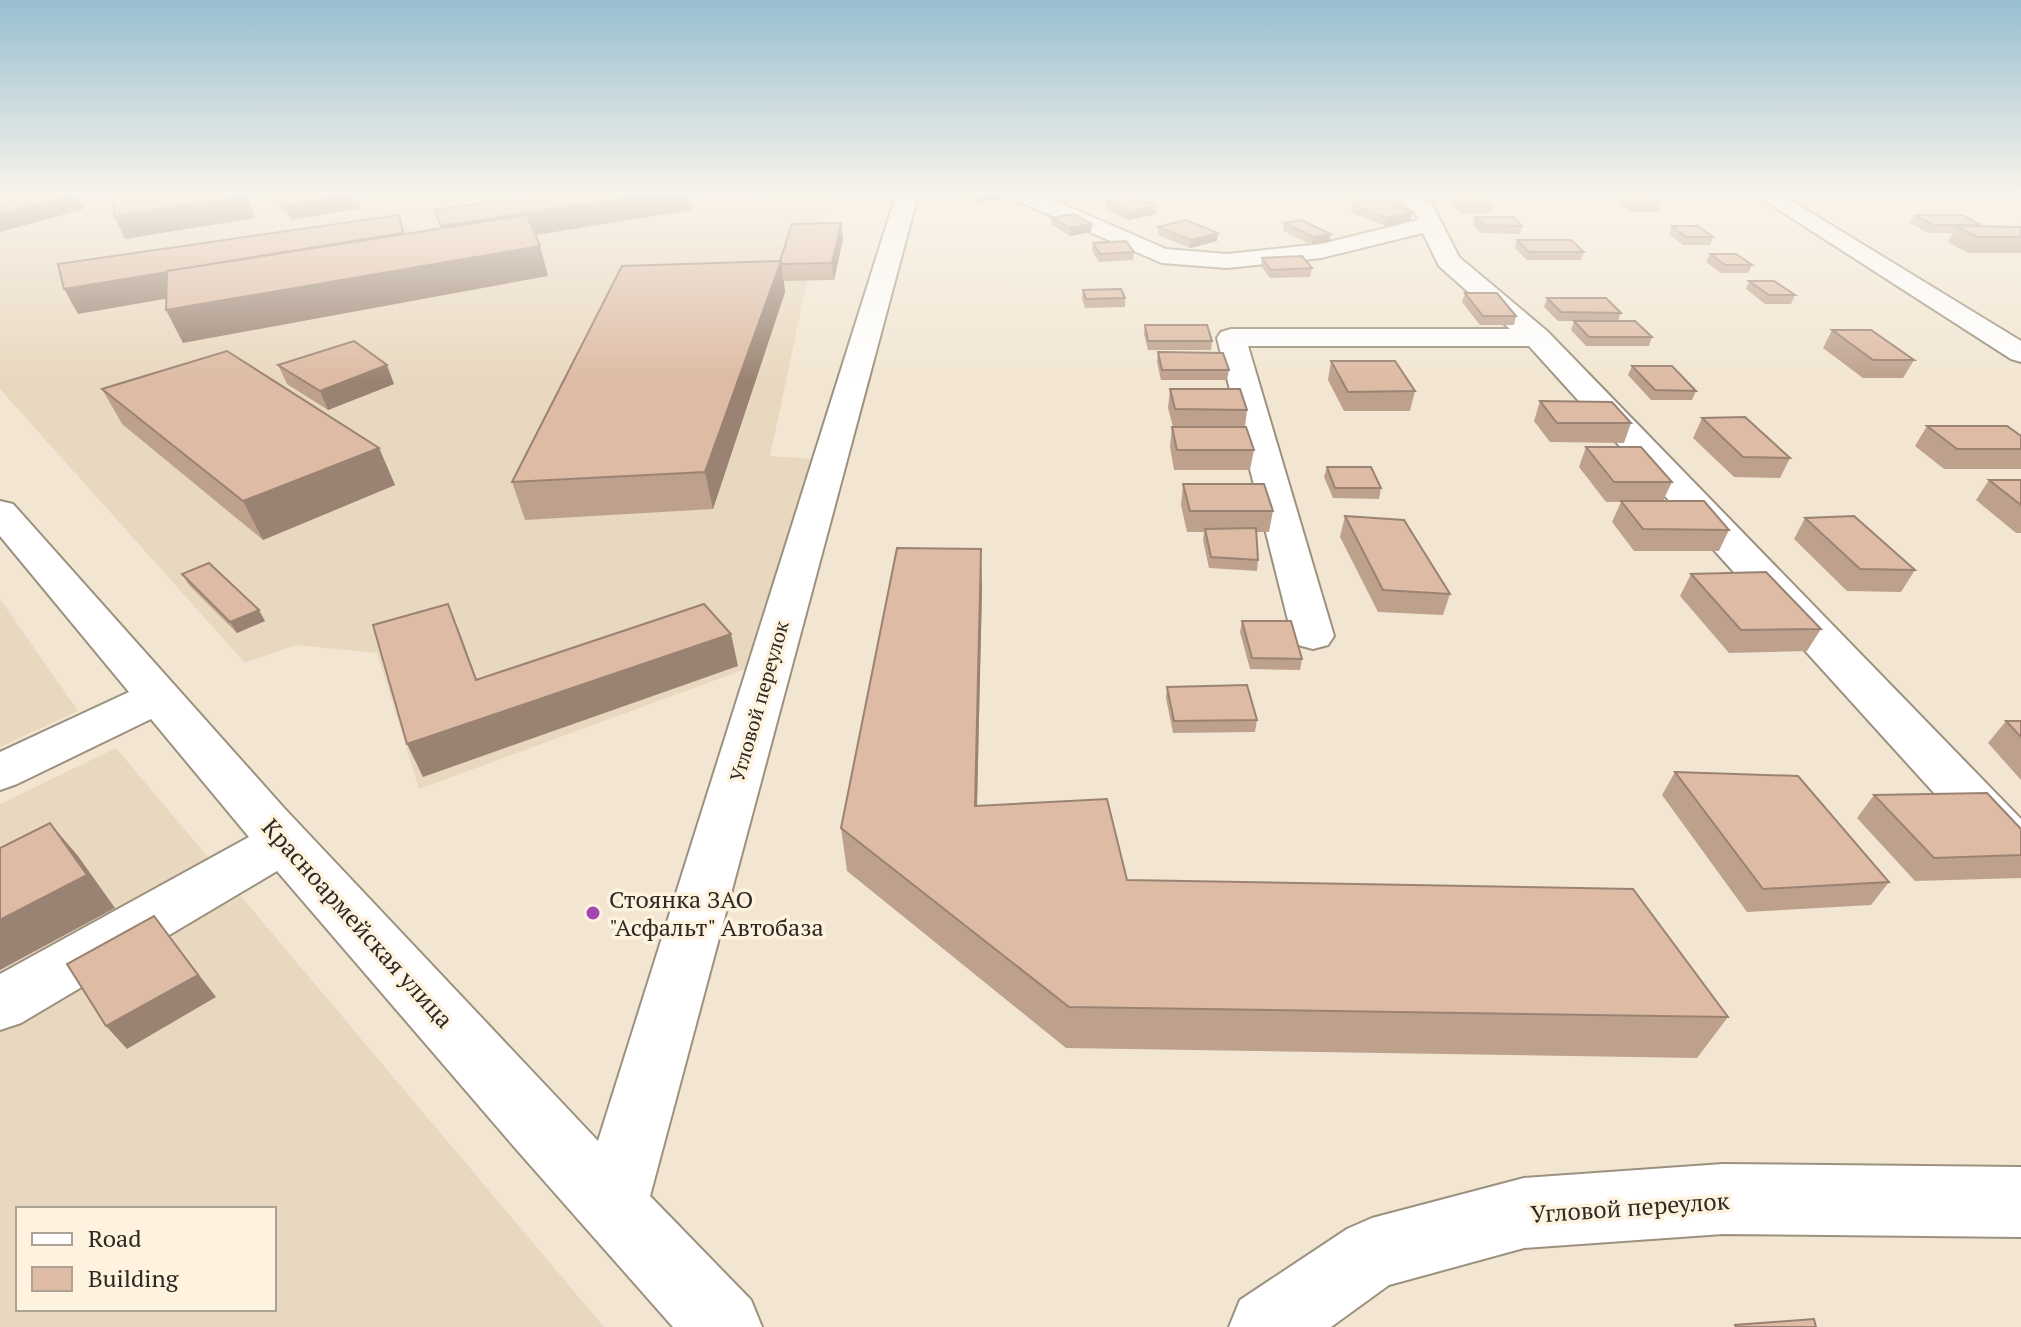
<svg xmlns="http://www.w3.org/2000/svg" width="2021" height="1327" viewBox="0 0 2021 1327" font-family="'PT Serif',serif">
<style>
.built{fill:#e9d8c0;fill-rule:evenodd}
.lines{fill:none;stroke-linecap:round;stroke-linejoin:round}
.minor-casing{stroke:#9c917f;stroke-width:4}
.minor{fill:#fff;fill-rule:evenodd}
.wall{fill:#bea18d}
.shaded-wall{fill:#9b8373}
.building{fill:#ddbba4;stroke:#9b8373;stroke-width:2}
.poi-dot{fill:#a348b3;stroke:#fff3df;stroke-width:3}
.labels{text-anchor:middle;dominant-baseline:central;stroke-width:7;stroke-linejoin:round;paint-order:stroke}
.street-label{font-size:20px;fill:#2e2a23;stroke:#fff3df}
.near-poi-label{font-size:24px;fill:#2e2a23;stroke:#fff3df;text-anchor:start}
.near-street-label{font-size:24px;fill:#2e2a23;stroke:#fff3df}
</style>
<rect width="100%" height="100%" fill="#f2e6d2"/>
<!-- built -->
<g class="built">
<path d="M0,195h831l-11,79 -12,3 -38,179 45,3 -53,204 -343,126 -42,-136 -81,-8 -51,18 -245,-274z"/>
<path d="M0,599l78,112 -78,36z"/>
<path d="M116,748l488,579h-604v-523zM18,1209h256v100h-256z"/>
</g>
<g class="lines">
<!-- minor casing -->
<g class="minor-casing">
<g id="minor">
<path d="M896,195h22l-268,1001 101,104 11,27h-89l-157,-178 -239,-278 -256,152 -21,7v-56l249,-137 -98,-118 -134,65 -17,6v-38l129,-60 -129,-156v-35l13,3 271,304 314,333z"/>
<path d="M1012,195h30l124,54 61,5 94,-10 97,-24 -4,-9 -27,-16h29l15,7 28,55 88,74 474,488v55l-19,-6 -473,-522h-281l86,290 -6,9 -15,4 -15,-4 -6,-9 -75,-298 4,-6 10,-3h279l-71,-63 -16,-33 -102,25 -94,10 -65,-5 -147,-63z"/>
<path d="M1756,195h26l239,146v21l-10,-3z"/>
<path d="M1723,1164l298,3v70l-298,-3 -199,14 -135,37 -58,42h-102l11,-27 107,-71 25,-11 152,-40z"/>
</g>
</g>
<!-- minor -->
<use href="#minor" class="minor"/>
</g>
<!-- wall -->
<g class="wall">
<path d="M275,195h81l5,13 -69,12 -11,-11z"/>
<path d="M963,195h42v3l-26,5z"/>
<path d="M1342,195h31l-19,5z"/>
<path d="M1622,195l40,9 -3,8h-30l-10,-9z"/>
<path d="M1453,197l40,8 -2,8h-31l-9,-8z"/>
<path d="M1106,201l50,13 -28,6 -23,-11z"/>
<path d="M1352,205l59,15 -25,6 -35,-13z"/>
<path d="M1914,215l67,10 -1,2h41v26h-53l-20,-11 5,-9h-25l-18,-10z"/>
<path d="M1475,217l47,9 -2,8 -39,-1 -8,-8z"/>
<path d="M1052,218l39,14 -21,4 -18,-11z"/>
<path d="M1284,223l45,19 -17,3 -29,-14z"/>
<path d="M1672,226l41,11 -3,8h-27l-14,-11z"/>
<path d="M1158,227l59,14 -27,7 -32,-13z"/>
<path d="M843,239l-9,41 -50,1 1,11 -72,217 -188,11 -13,-38 268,-221z"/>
<path d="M1517,240l67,12 -3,8h-54l-12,-12z"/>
<path d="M1093,243l41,9 -1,8 -34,2 -7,-11z"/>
<path d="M1710,254l42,11 -4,8h-27l-15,-11z"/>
<path d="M1262,258l50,10 -2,9 -40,1 -9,-12z"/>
<path d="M1749,281l46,14 -4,9h-26l-19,-15z"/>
<path d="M1083,290l42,8v9l-40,1 -3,-10z"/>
<path d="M1465,293l51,23 -2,9h-34l-18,-23z"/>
<path d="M1547,298l74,15 -3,8 34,16 -3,9h-63l-15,-16 3,-9h-16l-14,-14z"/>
<path d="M1145,325l67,16 -1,9h-63l-4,-16z"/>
<path d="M1832,330l82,30 -11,18h-40l-40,-30z"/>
<path d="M1158,352l71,18 -2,10h-66l-4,-18z"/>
<path d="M1331,361l84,30 -5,20h-66l-16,-31z"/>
<path d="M278,365l116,19 -66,26 -41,-26z"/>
<path d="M1632,366l64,25 -4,9h-41l-23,-25z"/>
<path d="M102,389l277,59 16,37 -132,55 -141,-116z"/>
<path d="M1170,389l77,21 -2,17 9,23 -4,20h-76l-4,-23 2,-20h1l-5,-19z"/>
<path d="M1540,401l91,22 -7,20 -74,-1 -16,-21z"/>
<path d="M1702,418l88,40 -10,20 -46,-1 -41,-39z"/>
<path d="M1927,426l94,10v33h-77l-29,-23z"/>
<path d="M1586,447l86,35 -9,19 66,29 -10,21h-85l-22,-29 9,-20h-15l-27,-35z"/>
<path d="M1327,467l54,21 -2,11 -46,-1 -9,-21z"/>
<path d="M1989,480h32v53h-5l-40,-33z"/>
<path d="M1183,484l90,27 -4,21h-13l2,28 -1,11 -48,-3 -6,-28 1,-8h-17l-6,-27z"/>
<path d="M1345,516l105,78 -7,21 -65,-3 -38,-75z"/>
<path d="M1805,518l110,52 -14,22 -54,-1 -53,-52z"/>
<path d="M182,574l83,47 -28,12 -48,-48z"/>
<path d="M1691,574l130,55 -14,22 -78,2 -49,-57z"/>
<path d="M982,588l-5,218 150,74 601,137 -31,41 -631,-10 -219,-177 -6,-43z"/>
<path d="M1242,621l60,38 -2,11 -50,-1 -10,-37z"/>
<path d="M1167,687l90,33 -2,12 -82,1 -7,-35z"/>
<path d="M2006,721h15v59l-33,-37z"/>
<path d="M1675,772l214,110 -18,23 -124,7 -85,-117z"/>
<path d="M1874,795l147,34v49l-106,3 -58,-63z"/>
</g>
<!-- shaded-wall -->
<g class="shaded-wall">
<path d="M73,195h4l7,14 -84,23v-18z"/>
<path d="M247,195l8,23 -130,21 -11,-23z"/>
<path d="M343,195h13l5,13 -69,12 -6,-15z"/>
<path d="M645,195h45l2,15 -243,39 -8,-23z"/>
<path d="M979,195h26v3l-26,5z"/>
<path d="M1354,195h19l-19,5z"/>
<path d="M1157,206l-1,8 -28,6v-8z"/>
<path d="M1413,212l-2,8 -25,6 1,-8z"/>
<path d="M399,215l13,41 -334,58 -14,-25z"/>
<path d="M841,223l2,16 -9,41 -2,-17z"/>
<path d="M1092,224l-1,8 -21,4v-8z"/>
<path d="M1218,233l-1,8 -27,7 1,-8z"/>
<path d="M1331,234l-2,8 -17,3 1,-8z"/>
<path d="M540,246l8,30 -365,67 -17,-33z"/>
<path d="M781,261l4,31 -72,217 -8,-37z"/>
<path d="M387,365l7,19 -66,26 -8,-19z"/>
<path d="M379,448l16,37 -132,55 -20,-39z"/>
<path d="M981,549l1,39 -6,260 -1,-42z"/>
<path d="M448,604l13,32 28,77 -13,-33z"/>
<path d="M259,610l6,11 -28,12 -7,-11z"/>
<path d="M731,634l7,32 -315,111 -16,-33z"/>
<path d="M50,823l28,33 37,52 -115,62v-50z"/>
<path d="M154,916l62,81 -89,52 -21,-23z"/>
</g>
<!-- building -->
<g class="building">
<path d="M11,195h62l-73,19v-16z"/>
<path d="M113,195h132v1l-131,20z"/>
<path d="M276,195h67l-57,10z"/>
<path d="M539,195h106l-204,31 -6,-16z"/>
<path d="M1622,195l29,1 11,8h-30z"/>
<path d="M1134,196l23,10 -29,6 -22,-11z"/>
<path d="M1453,197h30l10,8 -31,1z"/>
<path d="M1378,199l35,13 -26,6 -35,-13z"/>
<path d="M1074,214l18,10 -22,4 -18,-10z"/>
<path d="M399,215l4,18 -236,38v1l-103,17 -6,-25z"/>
<path d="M527,215l13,31 -374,64 1,-39z"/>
<path d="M1914,215h48l19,10h-48z"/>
<path d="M1475,217h38l9,9 -39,-1z"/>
<path d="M1185,220l33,13 -27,7 -33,-13z"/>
<path d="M1301,220l30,14 -18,3 -29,-14z"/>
<path d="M841,223l-9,40 -50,1 -2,-3 12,-37z"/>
<path d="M1672,226h26l15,11h-27z"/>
<path d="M1956,226l65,1v10h-44z"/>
<path d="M1517,240h54l13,12h-55z"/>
<path d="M1126,241l8,11 -34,2 -7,-11z"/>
<path d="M1710,254h26l16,11h-27z"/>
<path d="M1302,256l10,12 -41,2 -9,-12z"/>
<path d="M781,261l-76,211 -193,10 110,-216z"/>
<path d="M1749,281h25l21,14h-26z"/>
<path d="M1121,289l4,9 -39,1 -3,-9z"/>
<path d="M1465,293h32l19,23h-33z"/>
<path d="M1547,298h59l15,15 -60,-1z"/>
<path d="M1574,321h61l17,16h-63z"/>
<path d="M1145,325h62l5,16h-64z"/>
<path d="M1832,330h39l43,30h-41z"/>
<path d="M354,341l33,24 -67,26 -42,-26z"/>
<path d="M227,351l152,97 -136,53 -141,-112z"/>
<path d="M1158,352l65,1 6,17h-67z"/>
<path d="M1331,361h64l20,30 -67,1z"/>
<path d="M1632,366h40l24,25 -41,-1z"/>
<path d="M1170,389h70l7,21 -72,-1z"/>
<path d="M1540,401l72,1 19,21h-74z"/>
<path d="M1745,417l45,41 -47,-1 -41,-39z"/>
<path d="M1927,426h80l14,10v13h-64z"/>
<path d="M1172,427h74l8,23h-77z"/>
<path d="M1586,447h55l31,35h-58z"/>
<path d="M1327,467h44l10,21h-46z"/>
<path d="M1989,480h32v25z"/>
<path d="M1183,484h81l9,27h-83z"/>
<path d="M1621,501h83l25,29 -86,-1z"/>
<path d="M1345,516l59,4 46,74 -67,-4z"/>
<path d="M1854,516l61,54 -55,-1 -55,-51z"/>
<path d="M1256,528l2,32 -47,-3 -6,-28z"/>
<path d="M897,548l84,1 -6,257 132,-7 20,81 506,9 95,128 -659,-10 -228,-179z"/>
<path d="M209,563l50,47 -29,12 -48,-48z"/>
<path d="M1766,572l55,57 -80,1 -50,-56z"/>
<path d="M448,604l28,76 228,-76 27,30 -324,110 -34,-119z"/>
<path d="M1242,621h49l11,38 -50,-1z"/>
<path d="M1247,685l10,35 -83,1 -7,-34z"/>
<path d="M2006,721h15v16z"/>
<path d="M1675,772l123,4 91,106 -126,7z"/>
<path d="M1987,793l34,36v26l-87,3 -60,-63z"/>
<path d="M50,823l37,52 -87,45v-72z"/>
<path d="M154,916l44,59 -92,51 -39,-62z"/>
<path d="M1814,1319l2,8h-80l-1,-2z"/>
</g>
<!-- sky -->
<linearGradient id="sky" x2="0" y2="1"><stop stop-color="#98bfd0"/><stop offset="0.51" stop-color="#f9f4eb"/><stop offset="1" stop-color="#f9f4eb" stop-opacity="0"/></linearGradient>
<rect width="2021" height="381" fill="url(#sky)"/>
<!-- markers -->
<circle class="poi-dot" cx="593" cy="913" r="8"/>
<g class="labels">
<!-- street labels -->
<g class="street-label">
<text transform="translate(759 701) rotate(-74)">Угловой переулок</text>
</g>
<!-- near-poi labels -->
<g class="near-poi-label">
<text x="609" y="899">Стоянка ЗАО<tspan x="609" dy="28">"Асфальт" Автобаза</tspan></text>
</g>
<!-- near-street labels -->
<g class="near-street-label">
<text transform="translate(358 923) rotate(48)">Красноармейская улица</text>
<text transform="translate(1630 1207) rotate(-4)">Угловой переулок</text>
</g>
</g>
<!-- legend -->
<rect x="16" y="1207" width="260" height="104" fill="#fff3df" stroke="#aba394" stroke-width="2"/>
<rect x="32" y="1233" width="40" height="12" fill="#ffffff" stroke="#aba394" stroke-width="2"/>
<text x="88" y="1247" font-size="24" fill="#2e2a23">Road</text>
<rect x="32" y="1267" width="40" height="24" fill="#ddbba4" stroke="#aba394" stroke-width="2"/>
<text x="88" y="1287" font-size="24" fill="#2e2a23">Building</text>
</svg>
